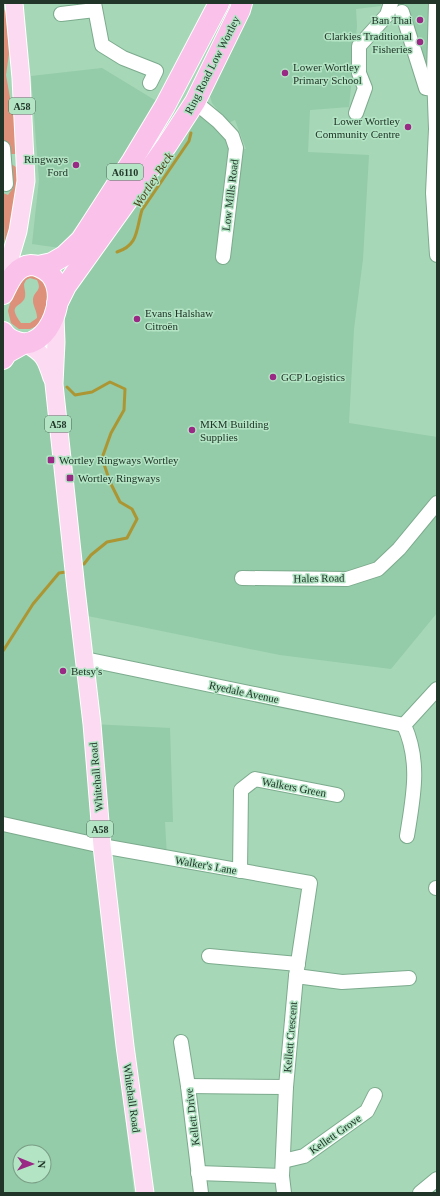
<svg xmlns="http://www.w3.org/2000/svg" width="440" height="1196" viewBox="0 0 440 1196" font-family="Georgia,serif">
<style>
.built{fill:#94cba8;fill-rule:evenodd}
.green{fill:#dd907a;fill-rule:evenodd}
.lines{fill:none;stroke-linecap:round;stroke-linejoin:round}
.stream{stroke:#ac9633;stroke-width:3}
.minor-casing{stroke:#7cab8d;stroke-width:16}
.major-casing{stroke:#fff;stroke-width:19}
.highway-casing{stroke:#fff;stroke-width:22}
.minor{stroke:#fff;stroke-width:14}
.major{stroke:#fcdaf2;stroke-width:17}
.highway{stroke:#fac1ea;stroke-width:20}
.poi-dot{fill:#9a2885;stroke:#b3e4c4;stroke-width:1.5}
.labels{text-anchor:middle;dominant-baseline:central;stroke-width:3;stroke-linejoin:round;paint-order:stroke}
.shield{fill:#b3e4c4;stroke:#4d6a57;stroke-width:1}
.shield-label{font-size:10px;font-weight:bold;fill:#213528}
.poi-label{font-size:11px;fill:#213528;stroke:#b3e4c4;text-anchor:start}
.street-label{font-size:11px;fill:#213528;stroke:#b3e4c4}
.water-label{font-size:12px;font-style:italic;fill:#4d441b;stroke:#b3e4c4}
</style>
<rect width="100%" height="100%" fill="#a6d7b7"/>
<!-- built -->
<g class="built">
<path d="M247,3h135l-1,3 -25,3 1,17 -8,81 -39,3 -2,42 61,3 -6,104 -9,70 -5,94 88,14v176l-46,56 -111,-14 -202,-41 14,110 78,4 3,94h-8l2,36 -74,-14 41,349h-131v-834l12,-11 32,14 8,-46 140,-214 41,46 10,1 -11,-29 -7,3 -16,-20 -3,-10zM20,1152h24v24h-24z"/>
<path d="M406,3h30l-1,86 -33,-77z"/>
<path d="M102,68l56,34 -70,109 -28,37 -28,-4 7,-64 -8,-104z"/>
</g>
<!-- green -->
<g class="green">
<path d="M3,7l3,6 3,41 -3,21 7,40 5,11 -2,28h-7l-4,-7 -2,-16z"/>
<path d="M11,164l5,3c6,19 -7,62 -11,82l-2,-56 5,2 5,-7 -4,-6z"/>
<path d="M37,271l10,16v14l-2,15 -8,10 -7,3h-11l-8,-6 -3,-12 7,-27 3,-5zM30,278l7,2c6,12 -4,10 -4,21 0,5 4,10 4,17l-7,5h-9c-15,-20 1,-15 4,-26 1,-4 -1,-9 -1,-13l2,-4z"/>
</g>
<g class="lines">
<!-- stream -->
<g class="stream">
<path d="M117,252c22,-7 19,-23 25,-42l47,-69 2,-8"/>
<path d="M67,387l8,8 17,-3 18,-10 15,7 -1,21 -13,23 -9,25 8,24 10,20 12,7 5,10 -10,19 -20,4 -16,13 -7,9"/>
<path d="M3,651l30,-47 26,-31 7,-1"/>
</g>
<!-- minor casing -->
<g class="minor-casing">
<g id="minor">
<path d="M94,3l8,42 21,13 33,13 -6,12"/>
<path d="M436,3l-2,71 2,55 -3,64 4,62"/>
<path d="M402,12l24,76 9,1"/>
<path d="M61,14l34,-4"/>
<path d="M195,102l23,19 14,15 4,12 -13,109"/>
<path d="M356,113l9,-25 -6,-15v-27l28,-31 4,-12"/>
<path d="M3,148l3,36"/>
<path d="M242,578l105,1 31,-10 21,-20 38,-46"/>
<path d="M85,659l319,66"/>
<path d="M404,725c17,37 9,73 3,111"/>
<path d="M404,725l33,-36"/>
<path d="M3,824l99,22 208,37 -14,93 -10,111 -4,89 2,17"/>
<path d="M240,871l1,-81 14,-11 82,16"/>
<path d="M436,888h1"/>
<path d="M209,956l89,8"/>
<path d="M296,976l46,6 67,-4"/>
<path d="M181,1042l7,44 13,107"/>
<path d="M188,1086l98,1"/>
<path d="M283,1161l21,-5 63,-45 8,-16"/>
<path d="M198,1173l84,3"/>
<path d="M420,1193l17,-14"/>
</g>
</g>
<!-- major casing -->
<g class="major-casing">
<g id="major">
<path d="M3,289l2,-14 13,-44 8,-50 -5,-103 -7,-75"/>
<path d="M55,316l1,26 -2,42 22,205 16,135 10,122 23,200 20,147"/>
<path d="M27,344c17,10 19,15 25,34"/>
</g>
</g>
<!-- highway casing -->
<g class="highway-casing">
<g id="highway">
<path d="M38,266l14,-3 12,-7 17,-16 51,-79 33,-55 54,-103"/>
<path d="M3,294c6,-12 12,-28 28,-29 6,0 9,2 14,5 29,18 4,83 -28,72 -6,-2 -11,-5 -14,-10"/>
<path d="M57,304l9,-18 101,-141 28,-43 45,-92 2,-7"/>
<path d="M3,359l4,-6 16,-9"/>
</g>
</g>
<!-- minor -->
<use href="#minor" class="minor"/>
<!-- major -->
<use href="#major" class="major"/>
<!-- highway -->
<use href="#highway" class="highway"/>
</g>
<!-- markers -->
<g class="poi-dot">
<circle cx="420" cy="20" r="4"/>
<circle cx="420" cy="42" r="4"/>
<circle cx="285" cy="73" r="4"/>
<circle cx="408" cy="127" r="4"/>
<circle cx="76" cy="165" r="4"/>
<circle cx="137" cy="319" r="4"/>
<circle cx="273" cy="377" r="4"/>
<circle cx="192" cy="430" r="4"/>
<rect x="47" y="456" width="8" height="8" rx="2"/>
<rect x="66" y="474" width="8" height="8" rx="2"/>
<circle cx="63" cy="671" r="4"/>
</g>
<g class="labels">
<!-- shield labels -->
<g class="shield">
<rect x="9" y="98" width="26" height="16" rx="3"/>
<rect x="107" y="164" width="36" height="16" rx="3"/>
<rect x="45" y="416" width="26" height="16" rx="3"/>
<rect x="87" y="821" width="26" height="16" rx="3"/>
</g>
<g class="shield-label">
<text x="22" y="106">A58</text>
<text x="125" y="172">A6110</text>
<text x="58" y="424">A58</text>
<text x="100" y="829">A58</text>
</g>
<!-- poi labels -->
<g class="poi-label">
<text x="412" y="20" text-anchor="end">Ban Thai</text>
<text x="412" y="36" text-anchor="end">Clarkies Traditional<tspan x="412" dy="13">Fisheries</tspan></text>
<text x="293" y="67">Lower Wortley<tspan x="293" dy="13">Primary School</tspan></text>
<text x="400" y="121" text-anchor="end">Lower Wortley<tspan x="400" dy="13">Community Centre</tspan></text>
<text x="68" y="159" text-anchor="end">Ringways<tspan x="68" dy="13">Ford</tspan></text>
<text x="145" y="313">Evans Halshaw<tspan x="145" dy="13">Citroën</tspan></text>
<text x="281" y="377">GCP Logistics</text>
<text x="200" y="424">MKM Building<tspan x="200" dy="13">Supplies</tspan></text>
<text x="59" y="460">Wortley Ringways Wortley</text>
<text x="78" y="478">Wortley Ringways</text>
<text x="71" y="671">Betsy's</text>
</g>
<!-- street labels -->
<g class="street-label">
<text transform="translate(212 65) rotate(-63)">Ring Road Low Wortley</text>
<text transform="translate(230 195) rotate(-83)">Low Mills Road</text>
<text transform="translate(319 578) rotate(-1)">Hales Road</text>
<text transform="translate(244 692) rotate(12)">Ryedale Avenue</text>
<text transform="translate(96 777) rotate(-95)">Whitehall Road</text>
<text transform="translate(294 787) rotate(11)">Walkers Green</text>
<text transform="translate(206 865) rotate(10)">Walker's Lane</text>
<text transform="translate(290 1037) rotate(-85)">Kellett Crescent</text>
<text transform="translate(132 1098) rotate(82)">Whitehall Road</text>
<text transform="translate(192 1117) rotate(-97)">Kellett Drive</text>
<text transform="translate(335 1134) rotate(-35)">Kellett Grove</text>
</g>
<!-- water labels -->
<g class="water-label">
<text transform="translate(153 180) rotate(-57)">Wortley Beck</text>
</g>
</g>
<!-- border -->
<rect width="440" height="1196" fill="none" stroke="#213528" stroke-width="8"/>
<!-- north arrow -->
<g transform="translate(32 1164) rotate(91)"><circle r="19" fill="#b3e4c4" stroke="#799e86"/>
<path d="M0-3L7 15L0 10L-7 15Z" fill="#9a2885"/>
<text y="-6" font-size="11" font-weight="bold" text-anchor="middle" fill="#213528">N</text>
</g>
</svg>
